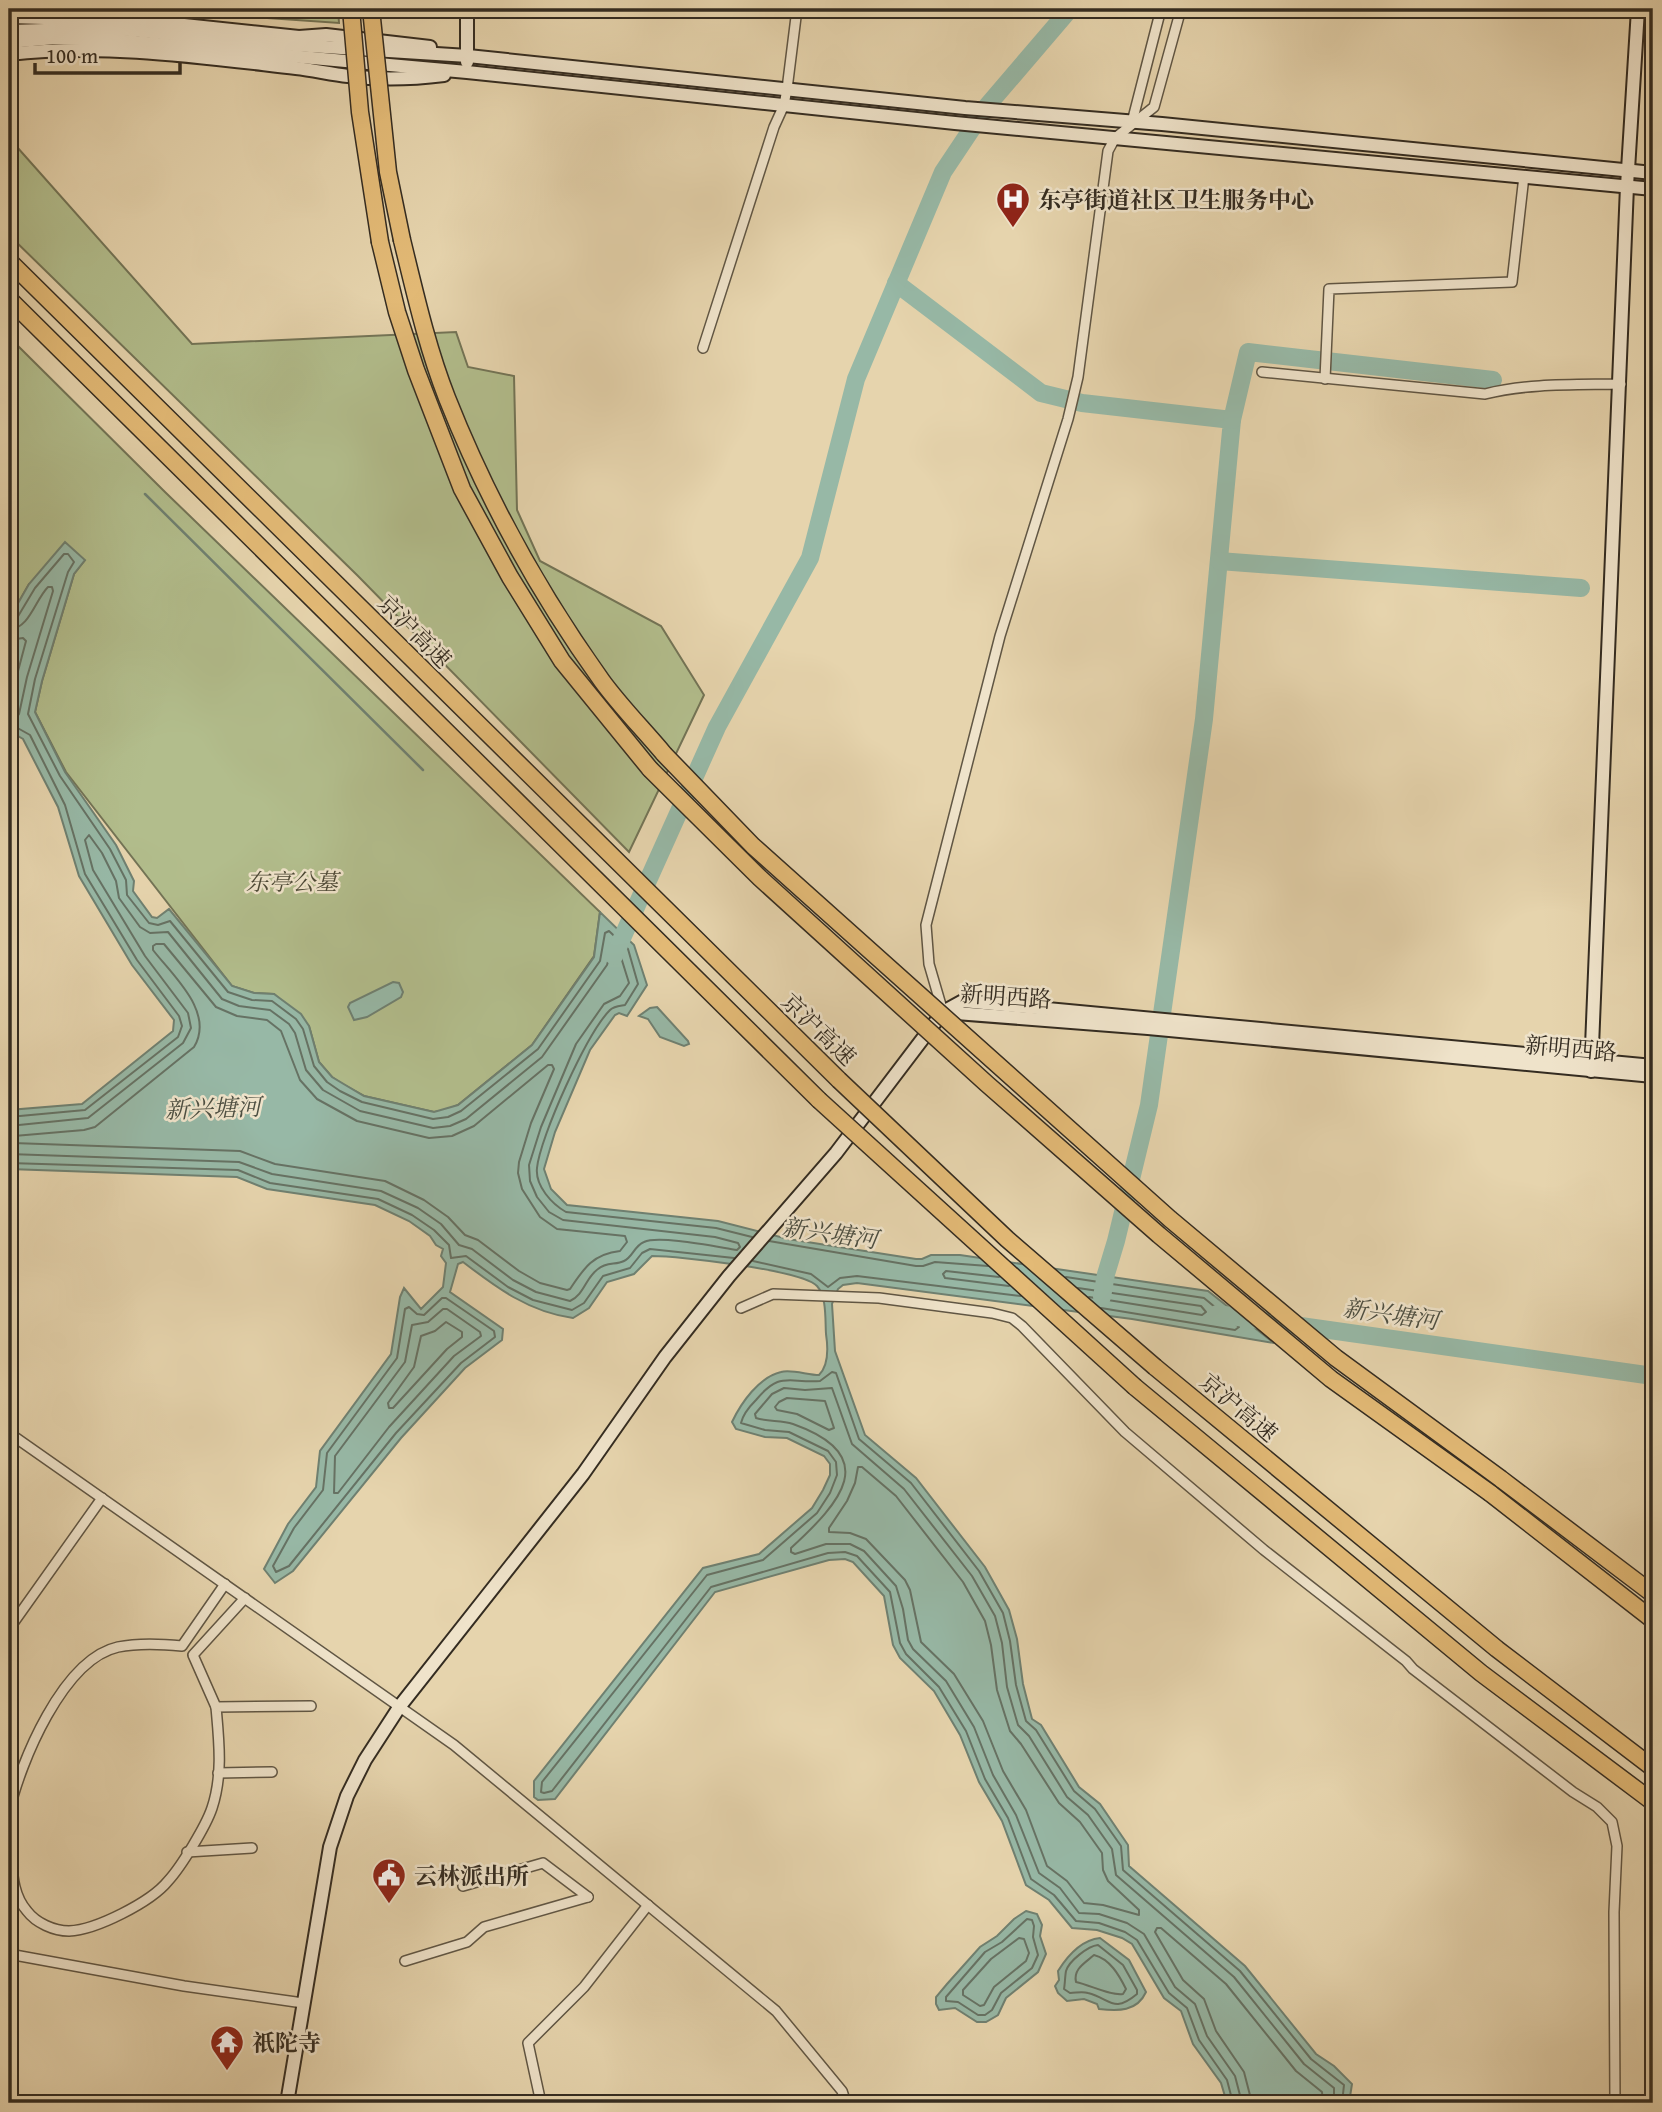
<svg xmlns="http://www.w3.org/2000/svg" width="1662" height="2112" viewBox="0 0 1662 2112" font-family="'Gentium Book Plus','Noto Serif SC',serif">
<style>
.green{fill:#b2bd8c;stroke:#737456;stroke-width:2}
.water{fill:#97b8a6;stroke:#6f8071;stroke-width:2}
.lines{fill:none;stroke-linecap:round;stroke-linejoin:round}
.shore{stroke:#667264;stroke-width:2}
.stream{stroke:#6f8071;stroke-width:2.5}
.river{stroke:#97b8a6;stroke-width:18}
.street-casing{stroke:#605644;stroke-width:12}
.secondary-casing{stroke:#342c21;stroke-width:16}
.highway-casing{stroke:#342c21;stroke-width:19}
.street{stroke:#efe3ca;stroke-width:9}
.secondary{stroke:#efe3ca;stroke-width:12}
.highway{stroke:#e3ba76;stroke-width:16}
.highway-bridge-casing{stroke:#342c21;stroke-width:19;stroke-linecap:butt}
.highway-bridge{stroke:#e3ba76;stroke-width:16}
.labels{text-anchor:middle;dominant-baseline:central;stroke-width:5;stroke-linejoin:round;paint-order:stroke}
.poi-label{font-size:23px;font-weight:bold;fill:#342c21;stroke:#efe3ca;text-anchor:start}
.street-label{font-size:23px;fill:#342c21;stroke:#efe3ca}
.park-label{font-size:23px;font-style:italic;fill:#4d4936;stroke:#efe3ca}
.water-label{font-size:24px;font-style:italic;fill:#4d4f42;stroke:#efe3ca}
</style>
<rect width="100%" height="100%" fill="#e6d4ad"/>
<filter id="stains"><feTurbulence type="fractalNoise" baseFrequency=".00286" numOctaves="4"/><feColorMatrix values="0 0 0 0 .2 0 0 0 0 .09 0 0 0 0 .02 0 0 0 .5 -.17"/></filter>
<radialGradient id="worn" r=".72"><stop offset=".6" stop-color="#630" stop-opacity="0"/><stop offset="1" stop-color="#630" stop-opacity=".3"/></radialGradient>
<!-- green -->
<g class="green">
<path d="M268,9h70l1,14 -71,-5z"/>
<path d="M9,138l183,206 264,-12 12,35 46,9 3,134 23,51 121,65 43,69 -75,157 -272,-277 -348,-340z"/>
<path d="M9,337l156,155 435,420 -6,44 -62,89 -74,60 -12,5 -12,2 -70,-16 -20,-11 -12,-8 -13,-15 -10,-36 -35,-32 -20,-1 -22,-7 -166,-214 -31,-60 7,-31 32,-107 11,-14 -56,24 -20,35z"/>
</g>
<!-- water -->
<g class="water">
<path d="M65,542l20,18 -11,14 -32,107 -7,31 30,60 51,73 18,36 -1,10 19,26 5,1 12,-9 63,77 22,7 20,1 27,20 8,12 10,36 13,15 32,19 70,16 24,-7 74,-60 62,-88 6,-45 34,33 13,40 -20,31 -8,-3 -4,2 -25,35 -35,82 -11,37 7,20 16,16 151,16 70,18 128,20h6l9,-4h29l248,36 66,52 -142,-24 -275,-36 -14,2 -5,4 -6,15 3,47 30,84 51,43 69,89 24,43 8,29 6,45 9,35 9,6 38,62 21,17 28,41 1,21 116,100 71,88 18,12 18,18 -3,19h-122l-6,-20 -28,-39 -12,-33 -17,-13 -32,-54 -10,-6 -25,-8 -25,-2 -23,-28 -23,-15 -24,-64 -23,-39 -19,-47 -26,-44 -34,-33 -7,-13 -9,-49 -31,-34 -8,-3 -16,1 -114,32 -160,207 -17,1 -4,-3v-16l169,-213 56,-14 53,-46 11,-18 7,-15v-11l-6,-8 -37,-18 -22,-1 -29,-8 -4,-7c9,-19 27,-45 49,-50 10,-3 27,3 38,3 10,-10 9,-28 7,-41 -1,-14 1,-37 -9,-48 -15,-16 -138,-30 -165,-30l-18,18 -27,8 -18,26 -16,10c-44,-6 -76,-30 -110,-56l-5,2 -8,28 53,37 -1,11 -37,28 -64,70 -108,133 -18,12 -11,-14 24,-45 28,-37 4,-36 71,-97 9,-57 4,-9 17,21 22,-22 3,-24 -5,-7 2,-7 -7,-4 -6,-9 -21,-15 -34,-16 -108,-16 -30,-12 -228,-8v-59l73,-6 91,-73 1,-11 -42,-55 -53,-89 -21,-69 -35,-68 -14,-8v-112l20,-35z"/>
<path d="M393,982l6,1 4,9 -2,5 -34,20 -13,3 -6,-13 2,-4z"/>
<path d="M657,1007l31,34 1,3 -5,2 -24,-9 -12,-18 -9,-3 11,-8z"/>
<path d="M1026,1911l11,3 5,11 -2,11 6,18 -8,18 -32,26 -8,17 -12,7h-9l-22,-14 -16,2 -3,-6v-7l11,-13 33,-37 17,-11 17,-17z"/>
<path d="M1100,1938l29,22 17,32c-9,20 -28,19 -47,17l-2,-5 -13,-5 -17,2 -9,-8 -3,-7 4,-6 -1,-9c10,-16 23,-31 42,-33z"/>
</g>
<g class="lines">
<!-- shore -->
<g class="shore">
<path d="M9,621l8,-3 18,-30 29,-34h4l6,8 -6,10 -33,107 -7,35 32,62 50,73 16,31 1,15 22,28 9,2 12,-4 58,71 24,8 20,1 24,18 7,10 11,37 13,16 13,9 22,11 71,17 15,-2 13,-6 77,-62 62,-88 5,-28 4,-2 19,18 10,35 -13,21c-6,1 -11,1 -15,5 -23,23 -70,127 -73,158 -2,18 15,36 29,44l150,16 36,9"/>
<path d="M9,630c21,-2 26,-30 39,-43h4l1,4 -26,86 -8,37 -2,3 -8,-1"/>
<path d="M9,640l14,-2 3,3 -17,64"/>
<path d="M9,725l5,1 16,9 35,70 20,69 52,86 42,56 3,10 -4,11 -93,73 -76,7"/>
<path d="M156,944h8l52,63 21,9 30,4 14,11 19,49 17,19 40,22 72,17 23,-2 22,-10 74,-61h4l2,4 -23,54 -12,39 -1,11 4,16 18,28 17,12 68,7 2,6 -7,9c-27,3 -36,17 -50,38l-3,1 -27,-7 -21,-12 -41,-31 -13,-5 -17,-18 -24,-17 -39,-19 -110,-17 -35,-13 -227,-8 -2,-4 3,-3 70,-6 11,-3 99,-80c21,-35 -21,-71 -41,-97v-4z"/>
<path d="M9,1126l79,-8 95,-75 8,-15 -3,-15 -43,-57 -52,-86 -8,-30 4,-5 13,18 14,28 3,17 21,29 10,6 18,-1 54,67 17,7 31,4 19,14 6,9 11,37 17,20 37,21 73,17 17,-2 16,-7 76,-62 65,-92 4,-14 5,-1 4,4 9,29 -9,13 -16,8 -28,40 -35,83 -12,38 1,16 7,16 12,15 14,8 152,17 23,6 2,4 -3,3c-20,-3 -78,-15 -93,-8 -10,4 -11,15 -20,19 -8,4 -18,1 -26,8 -12,8 -14,26 -28,32l-34,-9 -23,-12 -41,-31 -13,-4 -18,-21 -23,-16 -37,-17 -109,-17 -33,-12 -230,-8"/>
<path d="M9,1163l229,7 32,13 108,16 34,16 22,15 15,15 2,13 15,-2 42,31 25,13 39,10 12,-7 19,-27 27,-8 12,-15 8,-4 84,9"/>
<path d="M769,1241l147,25h7l12,-4 53,4"/>
<path d="M753,1261l58,13 17,13 12,-9 17,-2 164,20"/>
<path d="M999,1277l-53,-6 -3,3 2,4 64,8"/>
<path d="M1066,1277l138,21 35,29 -4,3 -134,-22"/>
<path d="M1078,1288l123,18 5,6 -4,3 -113,-18"/>
<path d="M442,1298h4l48,33 1,6 -34,26 -65,70 -107,133 -13,6 -3,-6 21,-38 29,-38 4,-37 70,-95 8,-49 4,-2 8,7 7,1z"/>
<path d="M443,1309h4l33,23 1,4 -27,20 -65,71 -51,66h-4l1,-37 70,-94 7,-37 16,-3z"/>
<path d="M446,1322l16,10v5l-15,12 -54,59h-4l-1,-5 26,-36 7,-31 14,-5z"/>
<path d="M787,1398l38,3 9,27 -5,2 -32,-16 -20,-4 -2,-3 4,-5z"/>
<path d="M858,1467h4l34,29 67,86 22,39 6,24 6,45 13,41 11,13 38,59 21,19 22,31 1,17 5,11 31,29v5l-36,-10 -19,-2 -17,-22 -20,-15 -21,-56 -23,-39 -20,-50 -29,-47 -33,-32 -11,-52 -5,-10 -39,-41 -16,-6 -21,-1v-4l18,-27 8,-18z"/>
<path d="M1027,1919l5,1 2,6 -1,11 5,18 -6,13 -31,25 -9,17 -7,5h-7l-20,-13 -12,-1v-4l39,-45 17,-10z"/>
<path d="M1019,1938l5,1 5,14 -3,8 -32,26 -10,18 -4,1 -17,-11v-5l28,-31z"/>
<path d="M1098,1945l25,20 14,25v4c-24,20 -26,5 -49,-1 -6,-2 -12,0 -18,0l-6,-4c1,-5 1,-13 2,-18 3,-10 22,-25 32,-26z"/>
<path d="M1094,1955c16,4 25,20 32,34l-3,5c-12,2 -33,-9 -47,-12 -3,-13 9,-19 18,-27z"/>
<path d="M1233,2103l-6,-23 -28,-40 -12,-32 -18,-15 -32,-53 -12,-8 -26,-9 -23,-2 -22,-26 -23,-16 -23,-61 -23,-39 -19,-48 -27,-44 -33,-33 -6,-11 -10,-51 -33,-36 -12,-4 -17,1 -117,34 -159,204 -8,2 -3,-1 1,-10 165,-207 56,-15 54,-47 13,-20 7,-18 -1,-13 -8,-11 -39,-19 -24,-2 -24,-7c2,-9 8,-16 15,-23 24,-29 31,-17 64,-19l12,-9 4,1 23,66 52,44 68,88 24,42 7,28 6,44 10,36 10,9 38,61 21,18 26,37 2,24 117,101 71,88 33,26 -2,18"/>
<path d="M1242,2103l-7,-27 -28,-40 -12,-32 -20,-17 -31,-53 -17,-11 -28,-9 -20,-1 -19,-25 -21,-15 -23,-58 -23,-40 -19,-48 -28,-46 -33,-32 -5,-9 -5,-31 -7,-23 -32,-35 -14,-7h-24l-31,10 -4,-2v-4c49,-45 92,-92 2,-124 -12,-4 -25,-2 -37,-6l-1,-4 17,-20 12,-6 21,2 27,-2 20,56 52,45 68,87 23,40 7,27 5,44 11,38 11,11 38,61 21,18 24,34 4,26 118,102 70,87 30,24v15"/>
<path d="M1252,2103l-8,-31 -28,-41 -12,-32 -21,-19 -28,-48 2,-4h4l65,56 70,87 26,21 1,11"/>
</g>
<!-- stream -->
<path class="stream" d="M145,494l278,276"/>
<!-- river -->
<g class="river">
<path d="M896,283l145,110 41,10 150,17 -28,299 -55,386 -33,136 -10,33 -4,23"/>
<path d="M1232,420l16,-68 245,28"/>
<path d="M1219,561l362,27"/>
<path d="M614,956l103,-229 93,-169 46,-179 87,-207 44,-66 83,-97"/>
<path d="M1217,1314l436,62"/>
</g>
<!-- street casing -->
<g class="street-casing">
<g id="street">
<path d="M1132,122l29,-113"/>
<path d="M703,348l71,-221 10,-22 3,-16 10,-80"/>
<path d="M1262,372l223,22c44,-11 90,-9 136,-10"/>
<path d="M1325,379l4,-90 183,-7 12,-106"/>
<path d="M943,1012l-14,-48 -3,-39 74,-289 68,-217 10,-42 30,-226 7,-13 39,-31 27,-98"/>
<path d="M741,1308l32,-14 106,4 113,15 20,5 10,8 103,106 139,118 142,111 7,8 160,123 24,15 15,15 5,24 -3,66 1,191"/>
<path d="M9,1433l445,312 322,266 66,80 4,12"/>
<path d="M9,1629l93,-131"/>
<path d="M216,1707l-23,-52 52,-57"/>
<path d="M218,1773l54,-1"/>
<path d="M9,1812c11,-49 54,-153 109,-165 19,-4 45,-3 64,-1l43,-62"/>
<path d="M9,1840c4,24 1,52 18,71 9,12 27,20 42,20 27,-1 82,-29 99,-50 13,-14 38,-55 44,-73 11,-33 7,-67 4,-101l95,-1"/>
<path d="M187,1852l65,-4"/>
<path d="M463,1886l80,-23 45,34"/>
<path d="M9,1954l175,32 119,17"/>
<path d="M405,1961l62,-19 17,-15 104,-30"/>
<path d="M541,2103l-13,-60 56,-56 64,-82"/>
</g>
</g>
<!-- secondary casing -->
<g class="secondary-casing">
<g id="secondary">
<path d="M467,9v53"/>
<path d="M9,17l137,4 153,16 27,-2 104,12"/>
<path d="M9,31l71,-2 51,1 131,13 206,13 497,52 197,16 491,49"/>
<path d="M9,42l46,-4 58,2 354,32 488,51 698,66"/>
<path d="M9,54c96,-11 191,3 287,14 17,2 35,6 52,8 33,4 64,3 96,-1"/>
<path d="M943,1012l205,16 505,48"/>
<path d="M1591,1071l36,-885 11,-177"/>
<path d="M287,2103l43,-256 17,-51 18,-36 35,-54 183,-232 82,-117 64,-81 107,-123 107,-141 20,-11 690,65"/>
</g>
</g>
<!-- highway casing -->
<g class="highway-casing">
<g id="highway">
<path d="M402,240c13,53 25,107 45,158 40,101 92,195 155,283 19,26 42,49 62,73"/>
<path d="M380,242l17,70 19,58 46,119 48,88 52,84 88,108"/>
<path d="M9,261l830,819"/>
<path d="M9,299l810,801"/>
<path d="M1155,1367l342,282 156,119"/>
<path d="M1135,1387l346,286 172,129"/>
<path d="M1501,1479l152,115"/>
<path d="M1490,1493l163,127"/>
</g>
</g>
<!-- street -->
<use href="#street" class="street"/>
<!-- secondary -->
<use href="#secondary" class="secondary"/>
<!-- highway -->
<use href="#highway" class="highway"/>
<!-- highway-bridge casing -->
<g class="highway-bridge-casing">
<g id="highway-bridge">
<path d="M351,9l9,103 20,130"/>
<path d="M371,9l17,163 14,68"/>
<path d="M664,754l89,92 417,373 166,139 165,121"/>
<path d="M650,769l110,109 227,206 172,151 172,144 159,114"/>
<path d="M839,1080l168,159 148,128"/>
<path d="M819,1100l316,287"/>
</g>
</g>
<!-- highway-bridge -->
<use href="#highway-bridge" class="highway-bridge"/>
</g>
<!-- icons -->
<defs>
<g id="hospital-pin" transform="scale(1.75)"><path d="M0 17L-7.5 6A9.5 9.5 0 1 1 7.5 6Z" fill="#8f2418" stroke="#efe3ca"/><path d="M-5-5h3v3.5h4V-5h3V5h-3V1.5h-4V5h-3Z" fill="#fff"/></g>
<g id="civic-pin" transform="scale(1.75)"><path d="M0 17L-7.5 6A9.5 9.5 0 1 1 7.5 6Z" fill="#8f2418" stroke="#efe3ca"/><path d="M-.6-6.5H3V-4.5H.6V-3L4-1V1h2V6H-6V1h2V-1L-.6-3ZM-1.2 2.5V6h2.4V2.5Z" fill="#fff"/></g>
<g id="temple-pin" transform="scale(1.75)"><path d="M0 17L-7.5 6A9.5 9.5 0 1 1 7.5 6Z" fill="#8f2418" stroke="#efe3ca"/><path d="M0-6L5-2H3V0L6.5 2.5H4V6H1.5V3h-3V6H-4V2.5H-6.5L-3 0V-2H-5Z" fill="#fff"/></g>
</defs>
<g fill-rule="evenodd">
<use href="#hospital-pin" x="1013" y="199"/>
<use href="#civic-pin" x="389" y="1875"/>
<use href="#temple-pin" x="227" y="2042"/>
</g>
<g class="labels">
<!-- poi labels -->
<g class="poi-label">
<text x="1038" y="199">东亭街道社区卫生服务中心</text>
<text x="414" y="1875">云林派出所</text>
<text x="252" y="2042">祇陀寺</text>
</g>
<!-- street labels -->
<g class="street-label">
<text transform="translate(415 631) rotate(45)">京沪高速</text>
<text transform="translate(1006 996) rotate(4)">新明西路</text>
<text transform="translate(819 1029) rotate(44)">京沪高速</text>
<text transform="translate(1571 1048) rotate(5)">新明西路</text>
<text transform="translate(1239 1407) rotate(40)">京沪高速</text>
</g>
<!-- park labels -->
<g class="park-label">
<text x="292" y="881">东亭公墓</text>
</g>
<!-- water labels -->
<g class="water-label">
<text transform="translate(213 1108) rotate(-2)">新兴塘河</text>
<text transform="translate(830 1233) rotate(8)">新兴塘河</text>
<text transform="translate(1391 1314) rotate(8)">新兴塘河</text>
</g>
</g>
<!-- margin -->
<rect width="1662" height="2112" fill="none" stroke="#e6d4ad" stroke-width="35"/>
<rect x="10" y="10" width="1641" height="2091" fill="none" stroke="#342c21" stroke-width="3.5"/>
<rect x="18" y="18" width="1627" height="2077" fill="none" stroke="#342c21" stroke-width="2"/>
<!-- scale -->
<path d="M35 63v10h145v-10" fill="none" stroke="#342c21" stroke-width="3.5"/>
<text x="46" y="63" font-size="21" fill="#342c21" stroke="#efe3ca" stroke-width="5" paint-order="stroke">100 m</text>
<rect width="100%" height="100%" filter="url(#stains)"/>
<rect width="100%" height="100%" fill="url(#worn)"/>
</svg>
